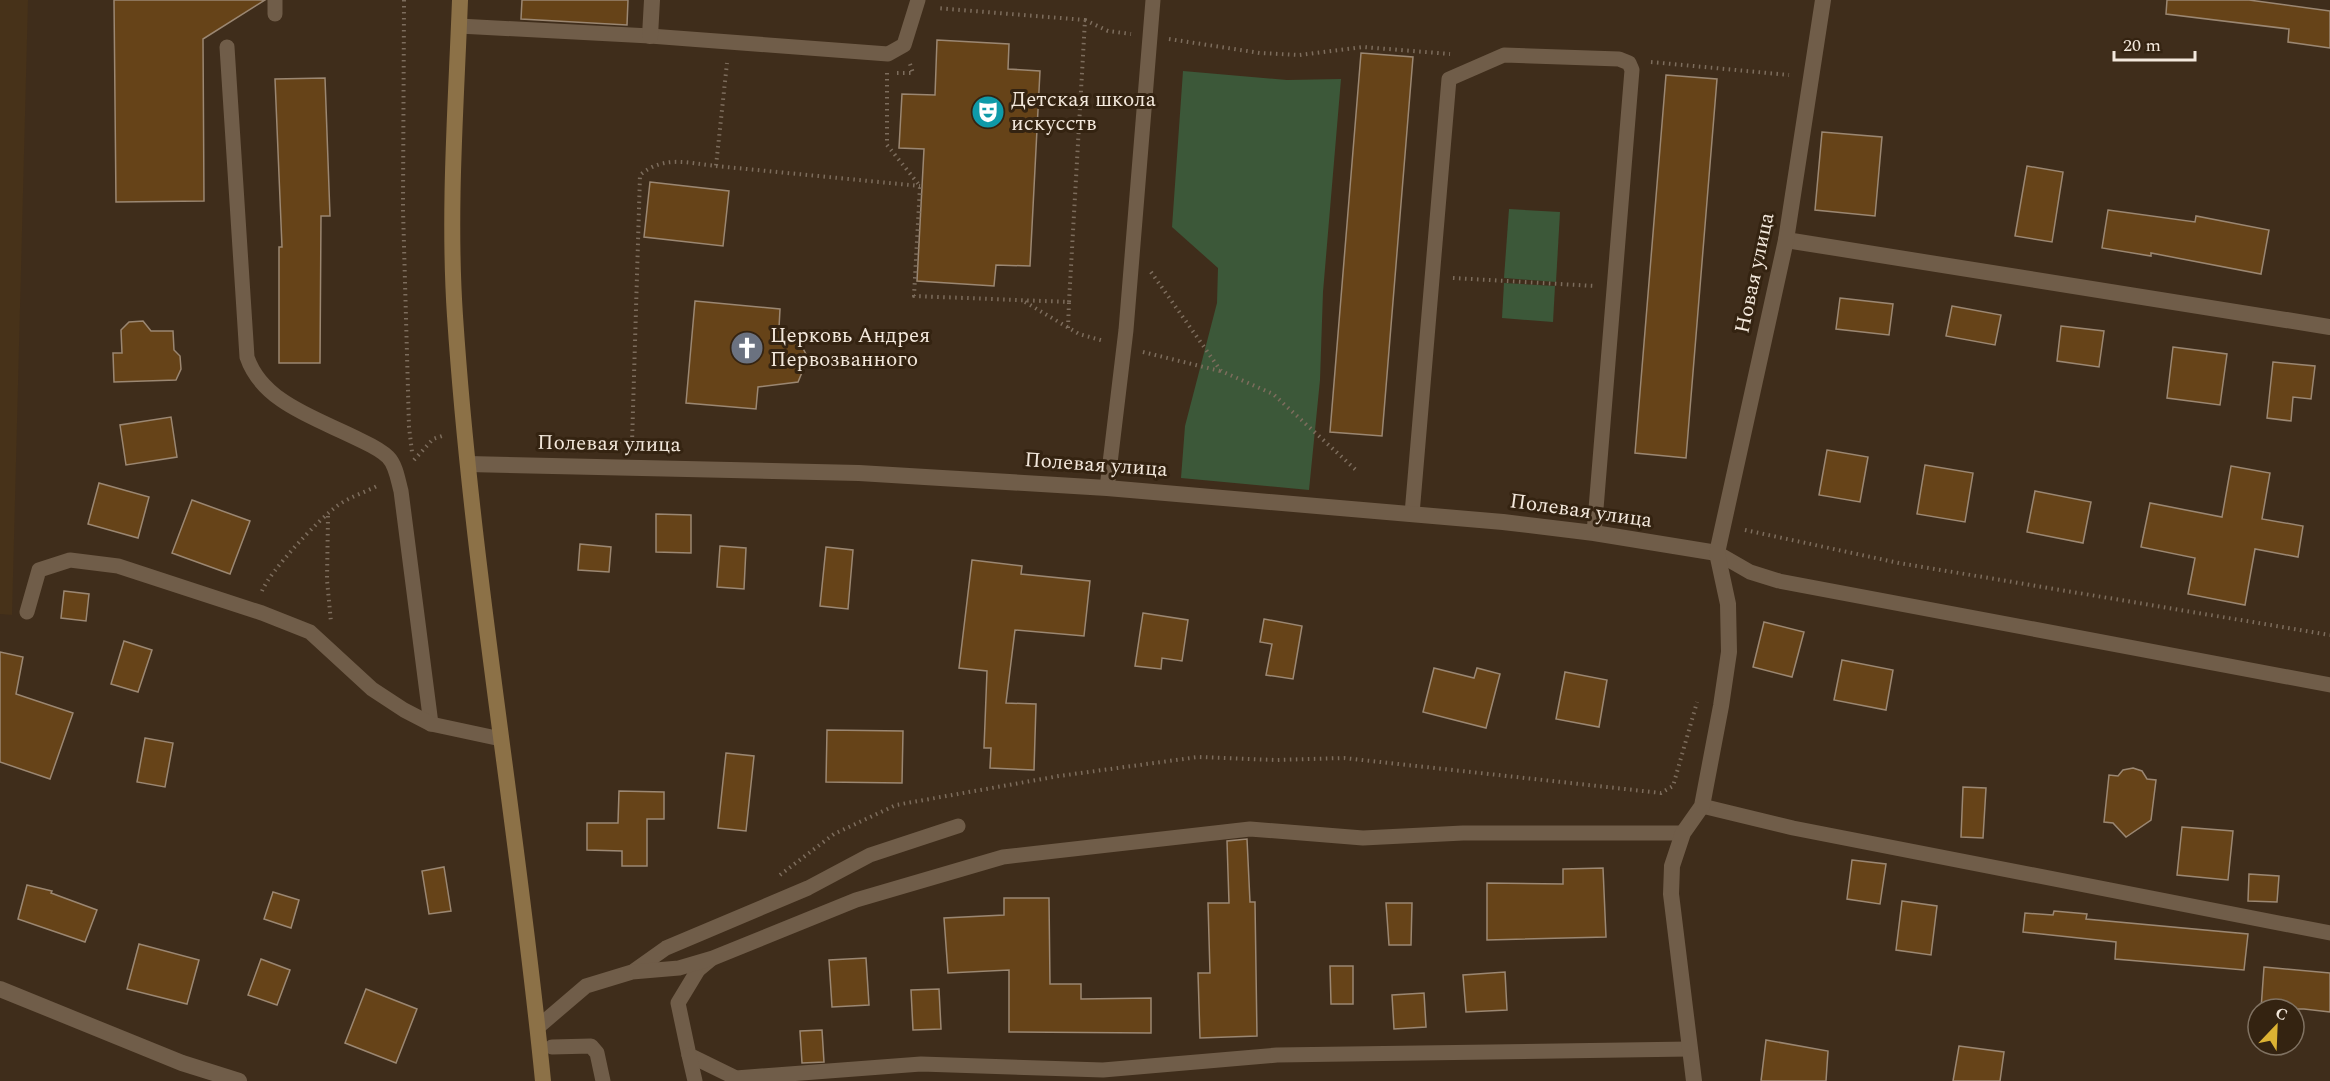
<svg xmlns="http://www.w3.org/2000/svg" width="2330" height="1081" viewBox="0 0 2330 1081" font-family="Spectral,serif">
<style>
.built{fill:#473219}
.green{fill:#3c5839}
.building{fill:#664318;stroke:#9b8772;stroke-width:1.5}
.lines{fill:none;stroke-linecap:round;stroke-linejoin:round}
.path{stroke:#7d6d5d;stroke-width:4;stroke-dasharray:1.5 4.5;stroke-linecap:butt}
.service{stroke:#705d49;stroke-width:15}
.minor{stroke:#705d49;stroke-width:16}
.secondary{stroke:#8c7147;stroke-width:16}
.labels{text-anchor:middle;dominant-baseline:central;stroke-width:6;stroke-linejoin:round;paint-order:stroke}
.poi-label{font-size:21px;fill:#f3e8dc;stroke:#342311;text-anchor:start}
.street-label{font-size:21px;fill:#f3e8dc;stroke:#342311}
</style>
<rect width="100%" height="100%" fill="#3f2d1b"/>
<!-- built -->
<path class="built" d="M0,0h28l-16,615 -12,-1z"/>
<!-- green -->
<g class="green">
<path d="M1183,71l104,9 54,-1 -18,213 -3,88 -11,110 -128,-12 4,-52 32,-123 1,-35 -46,-41z"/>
<path d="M1509,209l51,3 -4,70 -52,-4z"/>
<path d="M1504,283l51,3 -2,36 -51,-4z"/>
</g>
<!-- building -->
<g class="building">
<path d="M114,0h151l-62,39 1,162 -88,1z"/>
<path d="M522,0h106l-1,25 -106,-6z"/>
<path d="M2167,0h82l81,11v37l-42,-6 1,-13 -123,-15z"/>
<path d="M937,40l72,4 -1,25 32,2 -10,195 -34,-1 -2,21 -77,-5 7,-132 -25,-1 3,-54 33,1z"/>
<path d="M1361,53l52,4 -31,379 -52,-4z"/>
<path d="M1666,75l51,4 -31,379 -51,-5z"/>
<path d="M325,78l5,138h-9l-1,147h-41v-116h3l-7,-168z"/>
<path d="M1822,132l60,5 -7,79 -60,-6z"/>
<path d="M2027,166l36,6 -11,70 -37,-6z"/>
<path d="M650,182l79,9 -6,55 -79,-9z"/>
<path d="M2108,210l87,12 1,-6 73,14 -8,44 -110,-21v3l-49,-8z"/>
<path d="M1840,298l53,6 -4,31 -53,-6z"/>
<path d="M695,301l85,8 -1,19 19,11 10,19 -10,24 -40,5 -2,22 -70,-6z"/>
<path d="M1952,306l49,9 -6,30 -49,-9z"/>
<path d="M143,321l8,10h22l1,19 6,6 1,13 -5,11 -62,2 -1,-29h9l-1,-23 8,-8z"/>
<path d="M2061,326l43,5 -5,36 -42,-6z"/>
<path d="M2173,347l54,7 -7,51 -53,-7z"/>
<path d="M2273,362l42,4 -4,33 -18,-2 -2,24 -24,-3z"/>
<path d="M171,417l6,40 -51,8 -6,-40z"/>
<path d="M1827,450l41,7 -8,45 -41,-7z"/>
<path d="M1925,465l48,8 -8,49 -48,-8z"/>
<path d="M2231,466l39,7 -8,46 41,7 -5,31 -43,-8 -10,56 -57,-11 7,-36 -54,-11 9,-44 72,14z"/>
<path d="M99,483l50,14 -11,41 -50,-14z"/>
<path d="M2035,491l56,11 -8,41 -56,-11z"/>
<path d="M192,500l58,21 -20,53 -58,-21z"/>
<path d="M656,514l35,1v38l-35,-1z"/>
<path d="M580,544l31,3 -2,25 -31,-2z"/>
<path d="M720,546l26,2 -2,41 -27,-2z"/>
<path d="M826,547l27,3 -5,59 -28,-3z"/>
<path d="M972,560l50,6 -1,8 69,7 -6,55 -69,-6 -9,73 30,1 -2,66 -44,-2 1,-20h-7l3,-77 -28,-3z"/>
<path d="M64,591l25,3 -3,27 -25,-3z"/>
<path d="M1143,613l45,7 -6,41 -20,-3 -1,11 -26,-3z"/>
<path d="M1264,619l38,7 -9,53 -27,-4 6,-31 -12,-2z"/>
<path d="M1764,622l40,10 -12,45 -39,-10z"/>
<path d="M124,641l28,9 -14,42 -27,-8z"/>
<path d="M0,652l23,5 -7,37 57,19 -23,66 -50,-17z"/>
<path d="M1842,660l51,10 -7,40 -52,-10z"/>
<path d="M1434,668l40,10 3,-10 23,6 -14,54 -63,-16z"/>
<path d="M1565,672l42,8 -8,47 -43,-8z"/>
<path d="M827,730l76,1 -1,52 -76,-1z"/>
<path d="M145,738l28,5 -8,44 -28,-5z"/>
<path d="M726,753l28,3 -8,75 -28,-3z"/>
<path d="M2133,768l9,3 5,8 9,1 -5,40 -25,17 -13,-14 -9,-1 5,-47 9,1 5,-6z"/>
<path d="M1963,787l23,1 -3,50 -22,-1z"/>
<path d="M619,791l45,1v27h-17v47h-25v-15l-35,-1v-27h31z"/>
<path d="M2182,827l51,4 -5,49 -51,-5z"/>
<path d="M1247,839l3,63h5l2,134 -57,2 -2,-65h12l-2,-70h21l-2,-62z"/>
<path d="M1852,860l34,4 -6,40 -33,-5z"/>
<path d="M444,867l7,44 -22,3 -7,-43z"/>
<path d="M1603,868l3,69 -119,3v-57l76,1v-15z"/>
<path d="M2249,874l30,2 -2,26 -29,-1z"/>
<path d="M27,885l25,6 -1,2 46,17 -12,32 -67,-23z"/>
<path d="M273,892l26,8 -8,28 -27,-9z"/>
<path d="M1004,898h45l1,86h31v15l70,-1v35l-142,-1v-62l-61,3 -4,-55 60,-3z"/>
<path d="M1902,901l35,5 -6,49 -35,-5z"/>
<path d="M1386,903h26l-1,42h-22z"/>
<path d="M2054,911l33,3 -1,5 162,15 -4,36 -129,-11 1,-17 -93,-10 2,-19 28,2z"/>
<path d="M139,944l60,16 -12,44 -60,-15z"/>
<path d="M866,958l3,47 -37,2 -3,-47z"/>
<path d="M261,959l29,11 -13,35 -29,-10z"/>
<path d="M1330,966h23v38h-22z"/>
<path d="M2264,967l66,6v39l-26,-3h-43z"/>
<path d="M1505,972l2,38 -41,2 -3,-37z"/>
<path d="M366,989l51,20 -21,54 -51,-20z"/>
<path d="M939,989l2,40 -28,1 -2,-40z"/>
<path d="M1424,993l2,34 -32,2 -2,-34z"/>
<path d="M822,1030l2,32 -22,1 -2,-32z"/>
<path d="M1766,1040l62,11 -2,30h-65z"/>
<path d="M1959,1046l45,6 -4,29h-47z"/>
</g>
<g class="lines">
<!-- path -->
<g class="path">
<path d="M404,0l-1,209 6,218 3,25"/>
<path d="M1085,20l23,11 23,3"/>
<path d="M1169,39l91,14 39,2 64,-8 87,7"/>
<path d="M1651,62l138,13"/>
<path d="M887,73v72l33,41 -6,110 155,6 16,-282 -149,-12"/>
<path d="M897,73h16l-3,-9"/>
<path d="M716,166l204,20"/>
<path d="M1151,272l70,99 52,23 83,76"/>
<path d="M1453,278l142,8"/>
<path d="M1025,302l54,32 25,7"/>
<path d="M1068,328l1,-26"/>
<path d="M1143,352l77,19"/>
<path d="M602,443l15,-2 35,3"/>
<path d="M632,443l8,-268c24,-20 47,-12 76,-9l11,-103"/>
<path d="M414,460l19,-21 12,-4"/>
<path d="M328,516l-1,64 4,42"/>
<path d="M1745,530l154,33 431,72"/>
<path d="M262,591c8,-20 57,-72 75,-85 12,-9 29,-14 42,-21"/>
<path d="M780,875l54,-41 62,-29 163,-29 139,-19 78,3 68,-2 317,35 12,-7 24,-84"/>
</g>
<!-- service -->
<g class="service">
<path d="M275,14v-14"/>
<path d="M459,26l191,10 238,18 16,-9 14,-45"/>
<path d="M227,47l20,310c15,45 69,61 109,81 10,5 23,10 32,19 8,8 10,23 13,34l30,233"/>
<path d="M1107,488l19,-158 27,-330"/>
<path d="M1412,514l37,-435 55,-24 115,4 10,4 3,7 -38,463"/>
<path d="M1717,553l33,19 29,9 551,104"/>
<path d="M27,612l12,-42 31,-10 48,6 144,47 48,19 62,57 32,21 27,14 70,15"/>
<path d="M1702,806l91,22 537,105"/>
<path d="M710,960l-12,10 -20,33 11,52 47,23 185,-14 182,6 174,-15 413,-6"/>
<path d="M635,970l31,-22 142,-60 62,-33 88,-29"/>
<path d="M538,1027l48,-41 46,-14 47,-4 34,-10 143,-58 147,-43 247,-28 113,9 100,-5h220"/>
<path d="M552,1047l39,-1 6,7 6,28"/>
<path d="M689,1055l6,26"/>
</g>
<!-- minor -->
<g class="minor">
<path d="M650,36l2,-36"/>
<path d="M1786,240l544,87"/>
<path d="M468,464l391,9 248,15 396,34 91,11 123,20"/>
<path d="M0,989l182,74 57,18"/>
<path d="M1694,1081l-23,-187 1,-28 11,-33 19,-27 19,-100 8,-54 -1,-48 -11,-51 69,-313 37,-240"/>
</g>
<!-- secondary -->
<path class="secondary" d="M460,0c-4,106 -12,211 -5,316 17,257 63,510 88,765"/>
</g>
<!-- icons -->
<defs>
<g id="theatre-disc" transform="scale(1.725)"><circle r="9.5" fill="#0f9aa8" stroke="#342311"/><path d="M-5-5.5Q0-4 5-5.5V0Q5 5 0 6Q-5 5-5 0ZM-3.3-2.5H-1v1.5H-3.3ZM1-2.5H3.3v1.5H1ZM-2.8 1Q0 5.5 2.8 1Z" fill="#fff"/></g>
<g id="church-disc" transform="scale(1.725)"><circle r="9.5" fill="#6b7280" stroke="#342311"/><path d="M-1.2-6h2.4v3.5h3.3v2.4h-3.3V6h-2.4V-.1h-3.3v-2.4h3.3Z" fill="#fff"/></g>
</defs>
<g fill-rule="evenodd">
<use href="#theatre-disc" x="988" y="112"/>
<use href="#church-disc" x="747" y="348"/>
</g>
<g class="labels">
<!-- poi labels -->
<g class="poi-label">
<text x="1011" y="100">Детская школа<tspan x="1011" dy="24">искусств</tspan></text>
<text x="770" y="336">Церковь Андрея<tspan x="770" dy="24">Первозванного</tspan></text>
</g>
<!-- street labels -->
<g class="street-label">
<text transform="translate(1755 273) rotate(-78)">Новая улица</text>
<text transform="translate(609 444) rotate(1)">Полевая улица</text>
<text transform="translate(1096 465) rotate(4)">Полевая улица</text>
<text transform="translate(1581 511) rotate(8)">Полевая улица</text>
</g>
</g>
<!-- north arrow -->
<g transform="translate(2276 1027) rotate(23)"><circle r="28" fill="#342311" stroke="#807262" stroke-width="1.5"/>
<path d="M0-4.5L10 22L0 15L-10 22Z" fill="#dcb233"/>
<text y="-9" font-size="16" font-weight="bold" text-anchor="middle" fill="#f3e8dc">С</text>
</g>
<!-- scale -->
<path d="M2114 51v9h81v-9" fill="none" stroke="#f3e8dc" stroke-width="3"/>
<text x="2123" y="51" font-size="18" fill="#f3e8dc" stroke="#342311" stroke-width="4.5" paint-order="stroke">20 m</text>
</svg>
